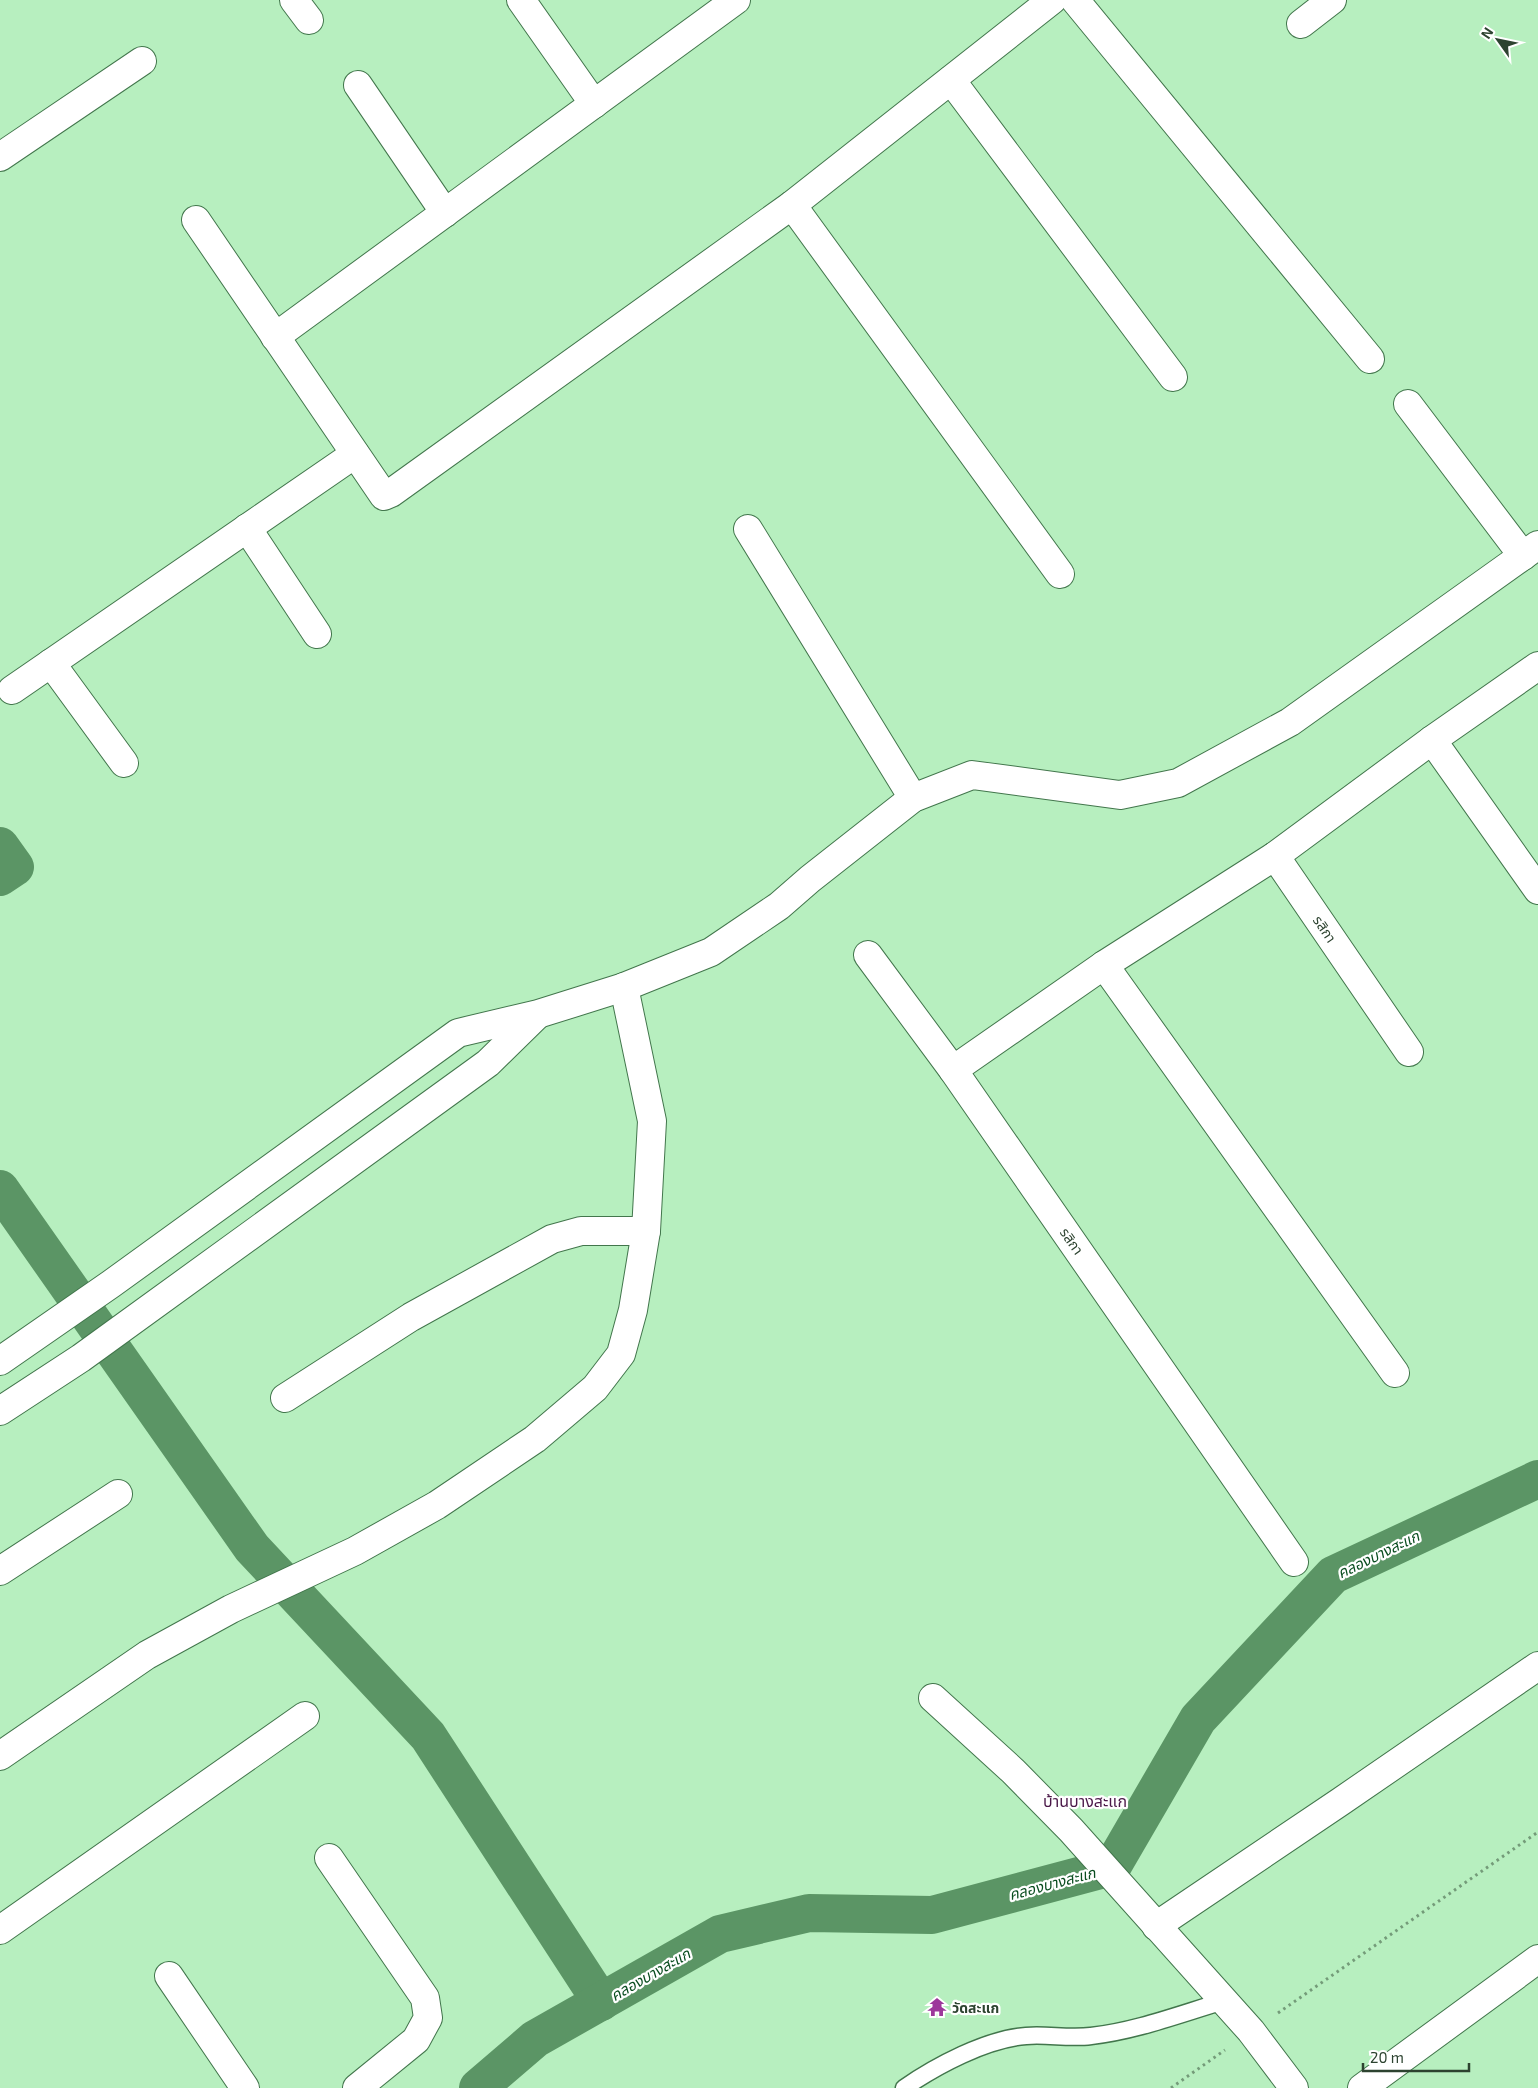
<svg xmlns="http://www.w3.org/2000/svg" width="1538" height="2088" viewBox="0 0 1538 2088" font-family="'Exo 2','Noto Sans Thai',sans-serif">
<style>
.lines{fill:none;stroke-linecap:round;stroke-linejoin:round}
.canal{stroke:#5b9565;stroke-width:38}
.service-casing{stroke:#42764c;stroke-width:19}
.minor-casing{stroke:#42764c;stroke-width:30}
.path{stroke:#749b79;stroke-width:3;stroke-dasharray:2.5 4;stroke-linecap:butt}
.service{stroke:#fff;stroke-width:16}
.minor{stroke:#fff;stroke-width:28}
.labels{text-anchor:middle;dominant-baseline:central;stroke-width:4.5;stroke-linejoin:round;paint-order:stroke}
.street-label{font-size:14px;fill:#2d4330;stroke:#fff}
.poi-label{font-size:14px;font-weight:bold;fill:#2d4330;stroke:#fff;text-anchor:start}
.water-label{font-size:15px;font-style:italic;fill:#094d1f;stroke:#fff}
.quarter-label{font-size:16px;fill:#4b1949;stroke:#fff}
</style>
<rect width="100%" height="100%" fill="#b7efbf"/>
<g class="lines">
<!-- canal -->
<g class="canal">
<path d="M0,846l15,21 -15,10"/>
<path d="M0,1189l252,359 176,188 173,266"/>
<path d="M478,2088l57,-49 185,-105 89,-21 123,2 180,-48 86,-148 135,-144 205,-96"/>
</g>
<!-- service casing -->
<g class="service-casing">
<path id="service" d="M904,2088c32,-22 82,-49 122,-52 21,-2 43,3 65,0 45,-5 89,-22 133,-35"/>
</g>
<!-- minor casing -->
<g class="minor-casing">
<g id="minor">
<path d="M294,0l15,20"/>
<path d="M521,0l73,104"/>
<path d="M1075,0l295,359"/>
<path d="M1301,24l31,-24"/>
<path d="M951,80l222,297"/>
<path d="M358,85l87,128"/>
<path d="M0,157l142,-96"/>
<path d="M792,205l268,369"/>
<path d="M196,220l188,276 7,-3 401,-288 260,-205"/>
<path d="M275,337l461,-337"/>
<path d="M1408,404l115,152"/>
<path d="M247,528l70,106"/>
<path d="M748,529l165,269"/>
<path d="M51,663l73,100"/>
<path d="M12,690l343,-236"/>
<path d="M1432,740l106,150"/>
<path d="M1275,856l134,196"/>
<path d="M868,955l85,115"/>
<path d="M1104,965l291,408"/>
<path d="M0,1361l111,-77 347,-251 80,-19 86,-27 87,-35 68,-46 31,-27 103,-81 59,-23 148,20 58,-12 112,-61 248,-177"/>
<path d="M285,1398l126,-81 141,-78 29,-8h65"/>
<path d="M0,1411l81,-53 407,-295 49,-48"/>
<path d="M1294,1562l-341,-492 151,-105 171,-109 157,-116 106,-74"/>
<path d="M0,1571l118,-77"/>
<path d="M933,1698l80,73 58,59 180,201 43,57"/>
<path d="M0,1756l147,-101 84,-46 124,-58 82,-46 98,-66 60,-51 26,-34 12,-44 13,-79 6,-110 -28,-134"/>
<path d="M329,1858l96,140 3,20 -12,22 -59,48"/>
<path d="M1156,1926l184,-124 198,-136"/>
<path d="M0,1930l305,-214"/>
<path d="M169,1976l76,112"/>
<path d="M1362,2088l176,-129"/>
</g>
</g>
<!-- path -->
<g class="path">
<path d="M1278,2013l260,-181"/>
<path d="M1171,2088l54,-38"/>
</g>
<!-- service -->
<use href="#service" class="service"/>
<!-- minor -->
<use href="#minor" class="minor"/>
</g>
<!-- icons -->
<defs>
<g id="temple-bare" transform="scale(1.5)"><path d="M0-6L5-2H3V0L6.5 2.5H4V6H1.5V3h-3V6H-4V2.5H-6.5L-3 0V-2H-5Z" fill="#9d379b" stroke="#fff" stroke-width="2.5" paint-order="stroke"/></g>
</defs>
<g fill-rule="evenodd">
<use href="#temple-bare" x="937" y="2007"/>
</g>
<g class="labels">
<!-- street labels -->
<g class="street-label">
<text transform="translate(1325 929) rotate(56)">รสิกา</text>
<text transform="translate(1072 1241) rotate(55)">รสิกา</text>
</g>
<!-- poi labels -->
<g class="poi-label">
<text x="952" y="2007">วัดสะแก</text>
</g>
<!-- water labels -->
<g class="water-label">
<text transform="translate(1378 1554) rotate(-26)">คลองบางสะแก</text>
<text transform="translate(1052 1883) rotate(-15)">คลองบางสะแก</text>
<text transform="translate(650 1974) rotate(-30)">คลองบางสะแก</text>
</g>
<!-- quarter labels -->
<g class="quarter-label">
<text x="1085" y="1800">บ้านบางสะแก</text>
</g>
</g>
<!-- north arrow -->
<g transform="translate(1498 40) rotate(303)" stroke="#ffffff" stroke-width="4" paint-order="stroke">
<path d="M0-4L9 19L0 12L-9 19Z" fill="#2d4330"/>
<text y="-8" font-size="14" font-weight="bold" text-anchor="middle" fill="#2d4330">N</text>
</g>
<!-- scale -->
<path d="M1363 2063v8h106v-8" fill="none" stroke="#2d4330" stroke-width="2.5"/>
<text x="1370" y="2063" font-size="15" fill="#2d4330" stroke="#ffffff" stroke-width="4" paint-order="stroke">20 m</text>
</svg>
